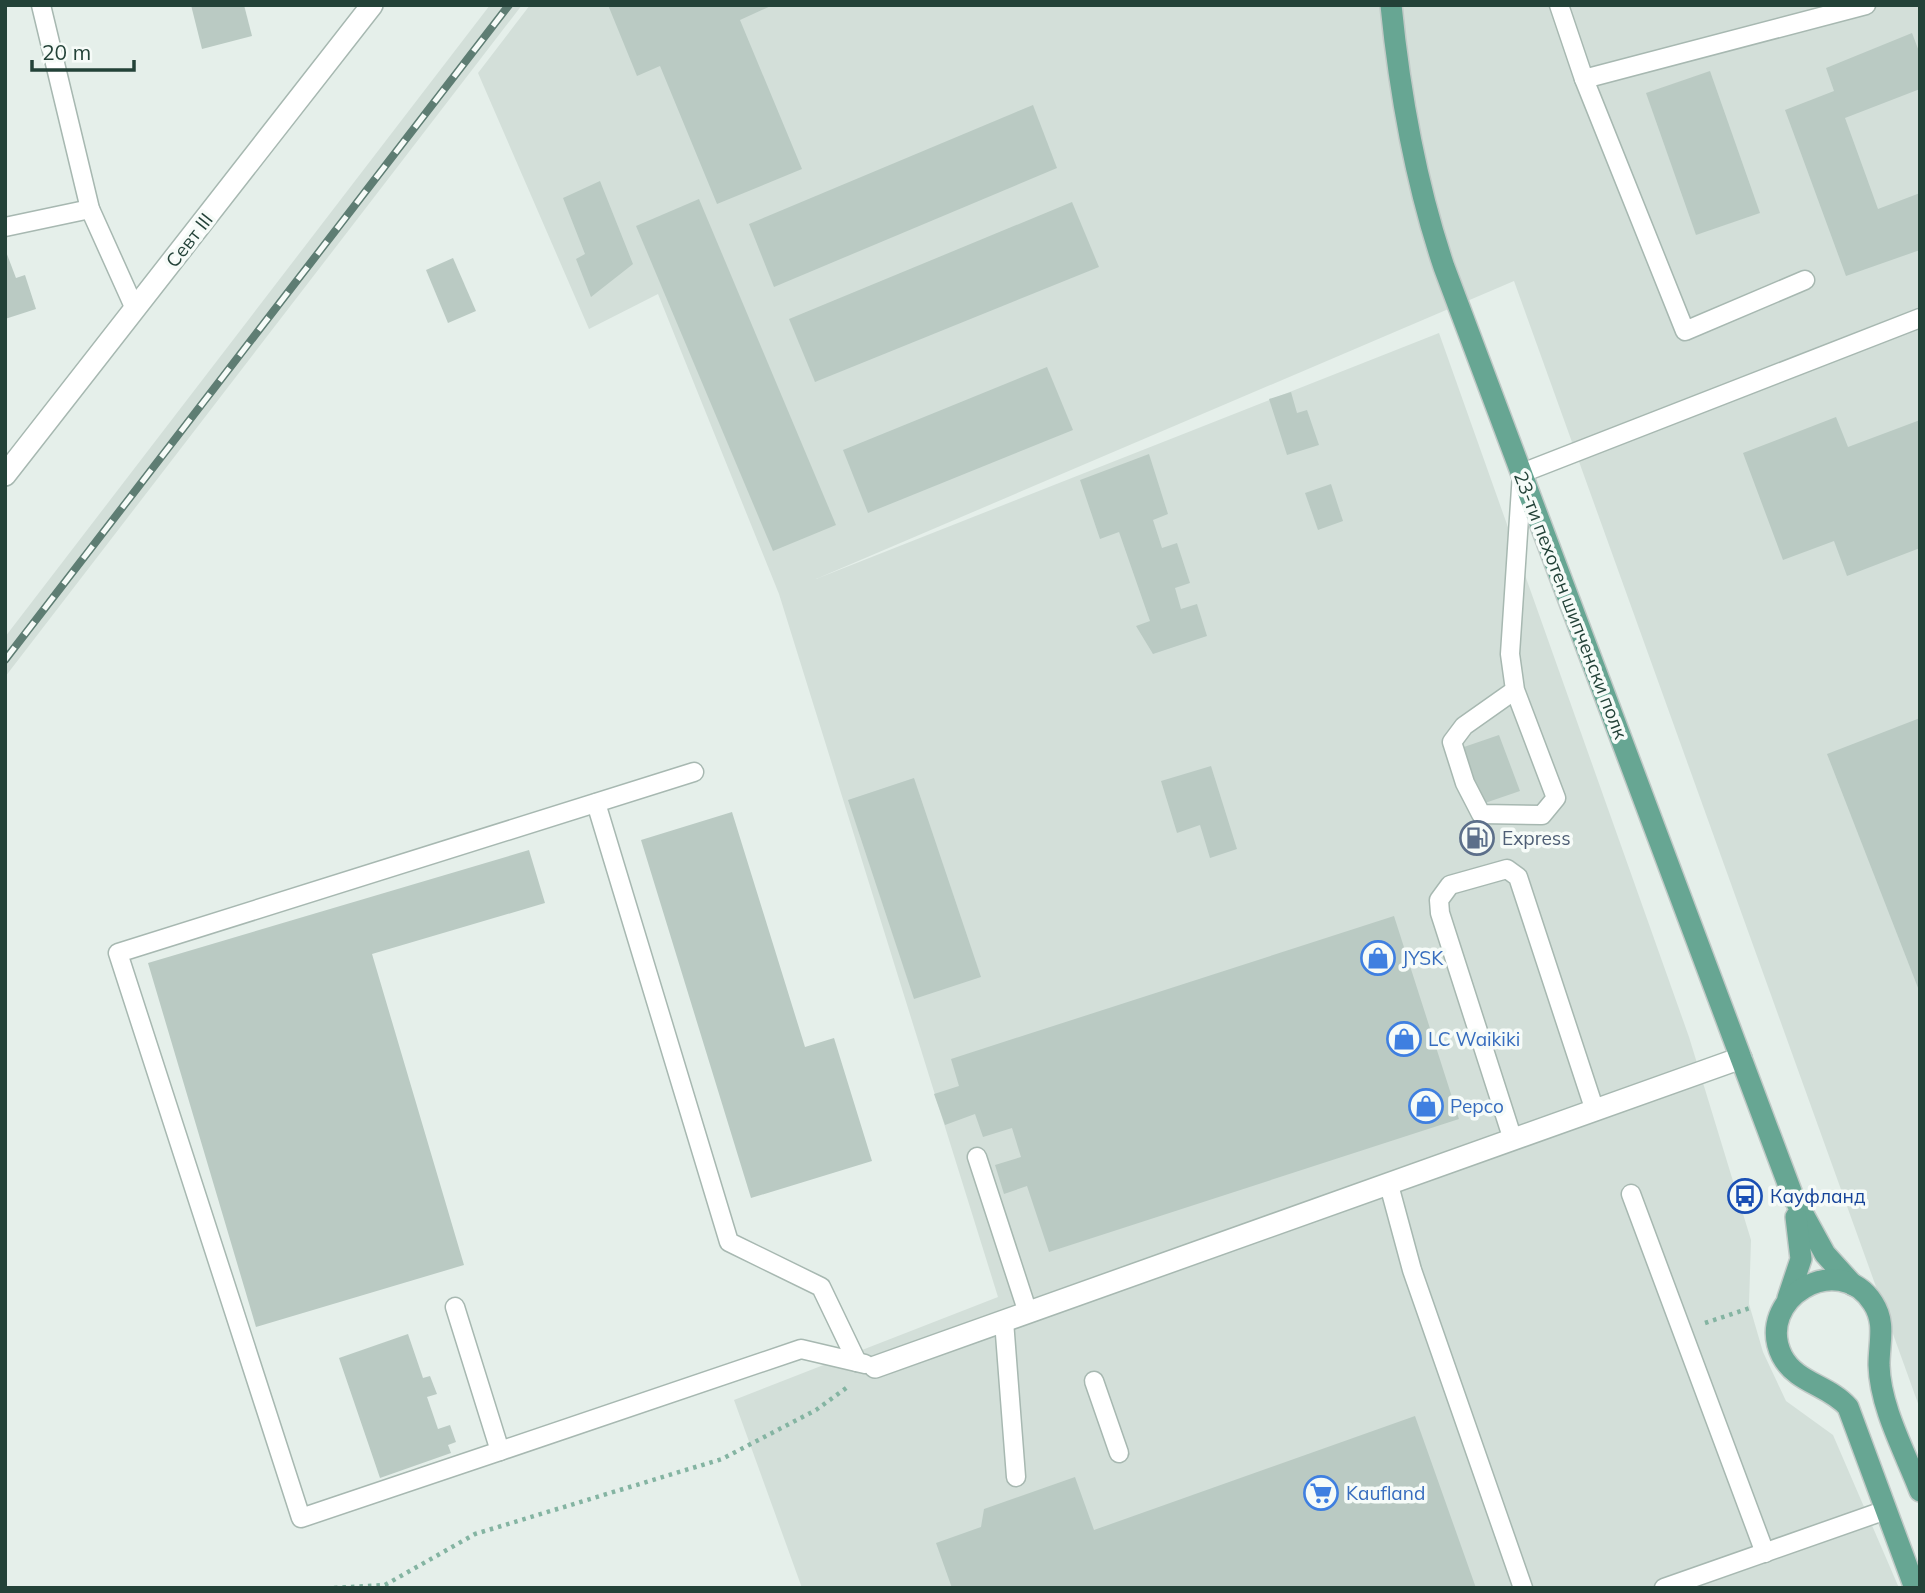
<svg xmlns="http://www.w3.org/2000/svg" width="1925" height="1593" viewBox="0 0 1925 1593" font-family="Mulish,sans-serif">
<style>
.built{fill:#d3dfd9}
.building{fill:#bacac3}
.lines{fill:none;stroke-linecap:round;stroke-linejoin:round}
.lane-casing{stroke:#a7b8b1;stroke-width:21}
.street-casing{stroke:#a7b8b1;stroke-width:24}
.primary-casing{stroke:#c1cac7;stroke-width:24}
.path{stroke:#84b4a2;stroke-width:4.5;stroke-dasharray:3.5 5;stroke-linecap:butt}
.lane{stroke:#fff;stroke-width:18}
.street{stroke:#fff;stroke-width:21}
.primary{stroke:#67a693;stroke-width:21}
.rail-casing{stroke:#5e7d73;stroke-width:8}
.rail{stroke:#f6fbf8;stroke-width:5;stroke-dasharray:16;stroke-linecap:butt}
.labels{text-anchor:middle;dominant-baseline:central;stroke-width:7;stroke-linejoin:round;paint-order:stroke}
.street-label{font-size:19px;fill:#234238;stroke:#f6fbf8}
.service-label{font-size:19px;fill:#4e5e75;stroke:#f6fbf8;text-anchor:start}
.shop-label{font-size:19px;fill:#366cbe;stroke:#f6fbf8;text-anchor:start}
.transit-label{font-size:19px;fill:#164399;stroke:#f6fbf8;text-anchor:start}
</style>
<rect width="100%" height="100%" fill="#e5efea"/>
<!-- built -->
<g class="built">
<path d="M490,5h32l-517,672v-40z"/>
<path d="M530,5h1390v1404l-406,-1128 -698,298 623,-246 250,704 62,203 -2,64 14,48 23,49 47,34 66,153h-1097l-68,-188 264,-103 -219,-703 -121,-300 -69,35 -111,-256z"/>
</g>
<!-- building -->
<g class="building">
<path d="M191,5h53l8,31 -50,13z"/>
<path d="M608,5h165l-33,15 62,149 -85,35 -57,-138 -23,10z"/>
<path d="M1912,33l8,21v35l-75,29 33,91 42,-16v57l-74,26 -61,-166 49,-19 -8,-23z"/>
<path d="M1710,71l50,142 -64,22 -50,-142z"/>
<path d="M1033,105l24,63 -283,119 -25,-63z"/>
<path d="M600,181l33,83 -42,33 -15,-38 9,-5 -22,-56z"/>
<path d="M699,199l137,326 -63,26 -137,-325z"/>
<path d="M1072,202l27,65 -284,115 -26,-63z"/>
<path d="M5,249l11,29 9,-3 11,34 -31,10z"/>
<path d="M453,258l23,53 -28,12 -22,-53z"/>
<path d="M1047,367l26,63 -205,83 -25,-63z"/>
<path d="M1291,392l6,21 10,-3 12,35 -32,10 -18,-56z"/>
<path d="M1836,417l12,30 72,-27v128l-73,28 -13,-35 -51,19 -40,-107z"/>
<path d="M1149,454l19,60 -15,6 9,28 15,-5 13,40 -15,5 6,21 16,-5 10,32 -54,18 -17,-28 14,-5 -31,-89 -19,7 -20,-59z"/>
<path d="M1331,484l12,37 -25,9 -13,-37z"/>
<path d="M1920,718v275l-93,-239z"/>
<path d="M1499,735l21,56 -38,13 -21,-56z"/>
<path d="M1211,766l26,83 -27,9 -10,-33 -23,8 -16,-52z"/>
<path d="M914,778l67,199 -67,22 -66,-199z"/>
<path d="M732,812l73,235 29,-9 38,123 -121,37 -110,-358z"/>
<path d="M529,850l16,53 -173,51 92,311 -208,62 -108,-364z"/>
<path d="M1394,916l65,203 -410,133 -22,-66 -23,8 -9,-29 26,-8 -9,-29 -29,9 -8,-23 -30,11 -11,-31 25,-8 -8,-27z"/>
<path d="M408,1334l15,44 7,-2 7,18 -10,3 11,32 12,-4 6,17 -8,3 3,8 -71,25 -41,-120z"/>
<path d="M1415,1416l61,172h-524l-16,-45 45,-16 3,-18 91,-32 19,53z"/>
</g>
<g class="lines">
<!-- lane casing -->
<g class="lane-casing">
<g id="lane">
<path d="M41,5l49,204 45,100"/>
<path d="M1559,5l25,74 101,252 120,-51"/>
<path d="M1584,79l282,-74"/>
<path d="M5,227l85,-18"/>
<path d="M1515,690l-51,36 -12,16 13,41 16,31 61,1 14,-17 -41,-108 -5,-36 12,-181 398,-155"/>
<path d="M596,803l133,439 92,45 36,75"/>
<path d="M1513,1140l-73,-227 -1,-13 11,-15 57,-16 11,8 77,234"/>
<path d="M977,1157l51,156"/>
<path d="M1389,1185l23,85 111,318"/>
<path d="M1631,1194l134,359"/>
<path d="M455,1307l45,144 301,-102 64,15"/>
<path d="M1004,1321l12,156"/>
<path d="M1094,1381l25,72"/>
<path d="M500,1451l-199,67 -183,-565 576,-181"/>
<path d="M1664,1588l222,-78"/>
</g>
</g>
<!-- street casing -->
<g class="street-casing">
<g id="street">
<path d="M5,475l367,-470"/>
<path d="M875,1367l866,-309"/>
</g>
</g>
<!-- primary casing -->
<g class="primary-casing">
<g id="primary">
<path d="M1391,5c9,91 24,176 53,262l348,927 33,60 28,31"/>
<path d="M1788,1298l13,-39 -5,-42"/>
<path d="M1915,1588l-67,-181c-19,-22 -52,-24 -66,-51 -28,-57 56,-107 91,-53 13,20 6,39 6,62 1,42 26,87 41,126"/>
</g>
</g>
<!-- path -->
<g class="path">
<path d="M1705,1323l48,-16"/>
<path d="M334,1588l51,-3 90,-51 247,-75 94,-49 33,-24"/>
</g>
<!-- lane -->
<use href="#lane" class="lane"/>
<!-- street -->
<use href="#street" class="street"/>
<!-- primary -->
<use href="#primary" class="primary"/>
<!-- rail casing -->
<g class="rail-casing">
<path id="rail" d="M5,660l504,-655"/>
</g>
<!-- rail -->
<use href="#rail" class="rail"/>
</g>
<!-- icons -->
<defs>
<g id="fuel-ring" transform="scale(1.75)"><circle r="9.5" fill="#f6fbf8" stroke="#5c6f8a" stroke-width="1.5"/><path d="M-5.5-6h7V0h2V4h1.3V-2.5L3-4.5l.8-.8L6-3V5H2.5V1h-1V6h-7ZM-4.2-4.7v3.2H.2V-4.7Z" fill="#5c6f8a"/></g>
<g id="shop-ring" transform="scale(1.75)"><circle r="9.5" fill="#f6fbf8" stroke="#3f7fe0" stroke-width="1.5"/><path d="M-5-2.5h2.3a2.7 3.5 0 0 1 5.4 0H5L5.5 6h-11ZM-1.5-2.5h3a1.5 2.3 0 0 0-3 0Z" fill="#3f7fe0"/></g>
<g id="bus-ring" transform="scale(1.75)"><circle r="9.5" fill="#f6fbf8" stroke="#1a4fb4" stroke-width="1.5"/><path d="M-5-6H5V4H4V6H2V4H-2V6H-4V4H-5ZM-3.5-4V0h7V-4ZM-3.5 1.2v1.5H-2V1.2ZM2 1.2v1.5H3.5V1.2Z" fill="#1a4fb4"/></g>
<g id="supermarket-ring" transform="scale(1.75)"><circle r="9.5" fill="#f6fbf8" stroke="#3f7fe0" stroke-width="1.5"/><path d="M-6-5.5h2.5l.6 2H6L4.5 2H-2.5L-4.4-4H-6ZM-1.5 3.2a1.3 1.3 0 1 0 .1 0ZM3 3.2a1.3 1.3 0 1 0 .1 0Z" fill="#3f7fe0"/></g>
</defs>
<g fill-rule="evenodd">
<use href="#fuel-ring" x="1477" y="838"/>
<use href="#shop-ring" x="1378" y="958"/>
<use href="#shop-ring" x="1404" y="1039"/>
<use href="#shop-ring" x="1426" y="1106"/>
<use href="#bus-ring" x="1745" y="1196"/>
<use href="#supermarket-ring" x="1321" y="1493"/>
</g>
<g class="labels">
<!-- street labels -->
<g class="street-label">
<text transform="translate(189 240) rotate(-52)">Севт III</text>
<text transform="translate(1571 605) rotate(69)">23-ти пехотен шипченски полк</text>
</g>
<!-- service labels -->
<g class="service-label">
<text x="1502" y="838">Express</text>
</g>
<!-- shop labels -->
<g class="shop-label">
<text x="1402" y="958">JYSK</text>
<text x="1428" y="1039">LC Waikiki</text>
<text x="1450" y="1106">Pepco</text>
<text x="1346" y="1493">Kaufland</text>
</g>
<!-- transit labels -->
<g class="transit-label">
<text x="1770" y="1196">Кауфланд</text>
</g>
</g>
<!-- border -->
<rect width="1925" height="1593" fill="none" stroke="#234238" stroke-width="14"/>
<!-- scale -->
<path d="M32 60v10h102v-10" fill="none" stroke="#234238" stroke-width="3.5"/>
<text x="42" y="60" font-size="21" fill="#234238" stroke="#f6fbf8" stroke-width="5" paint-order="stroke">20 m</text>
</svg>
